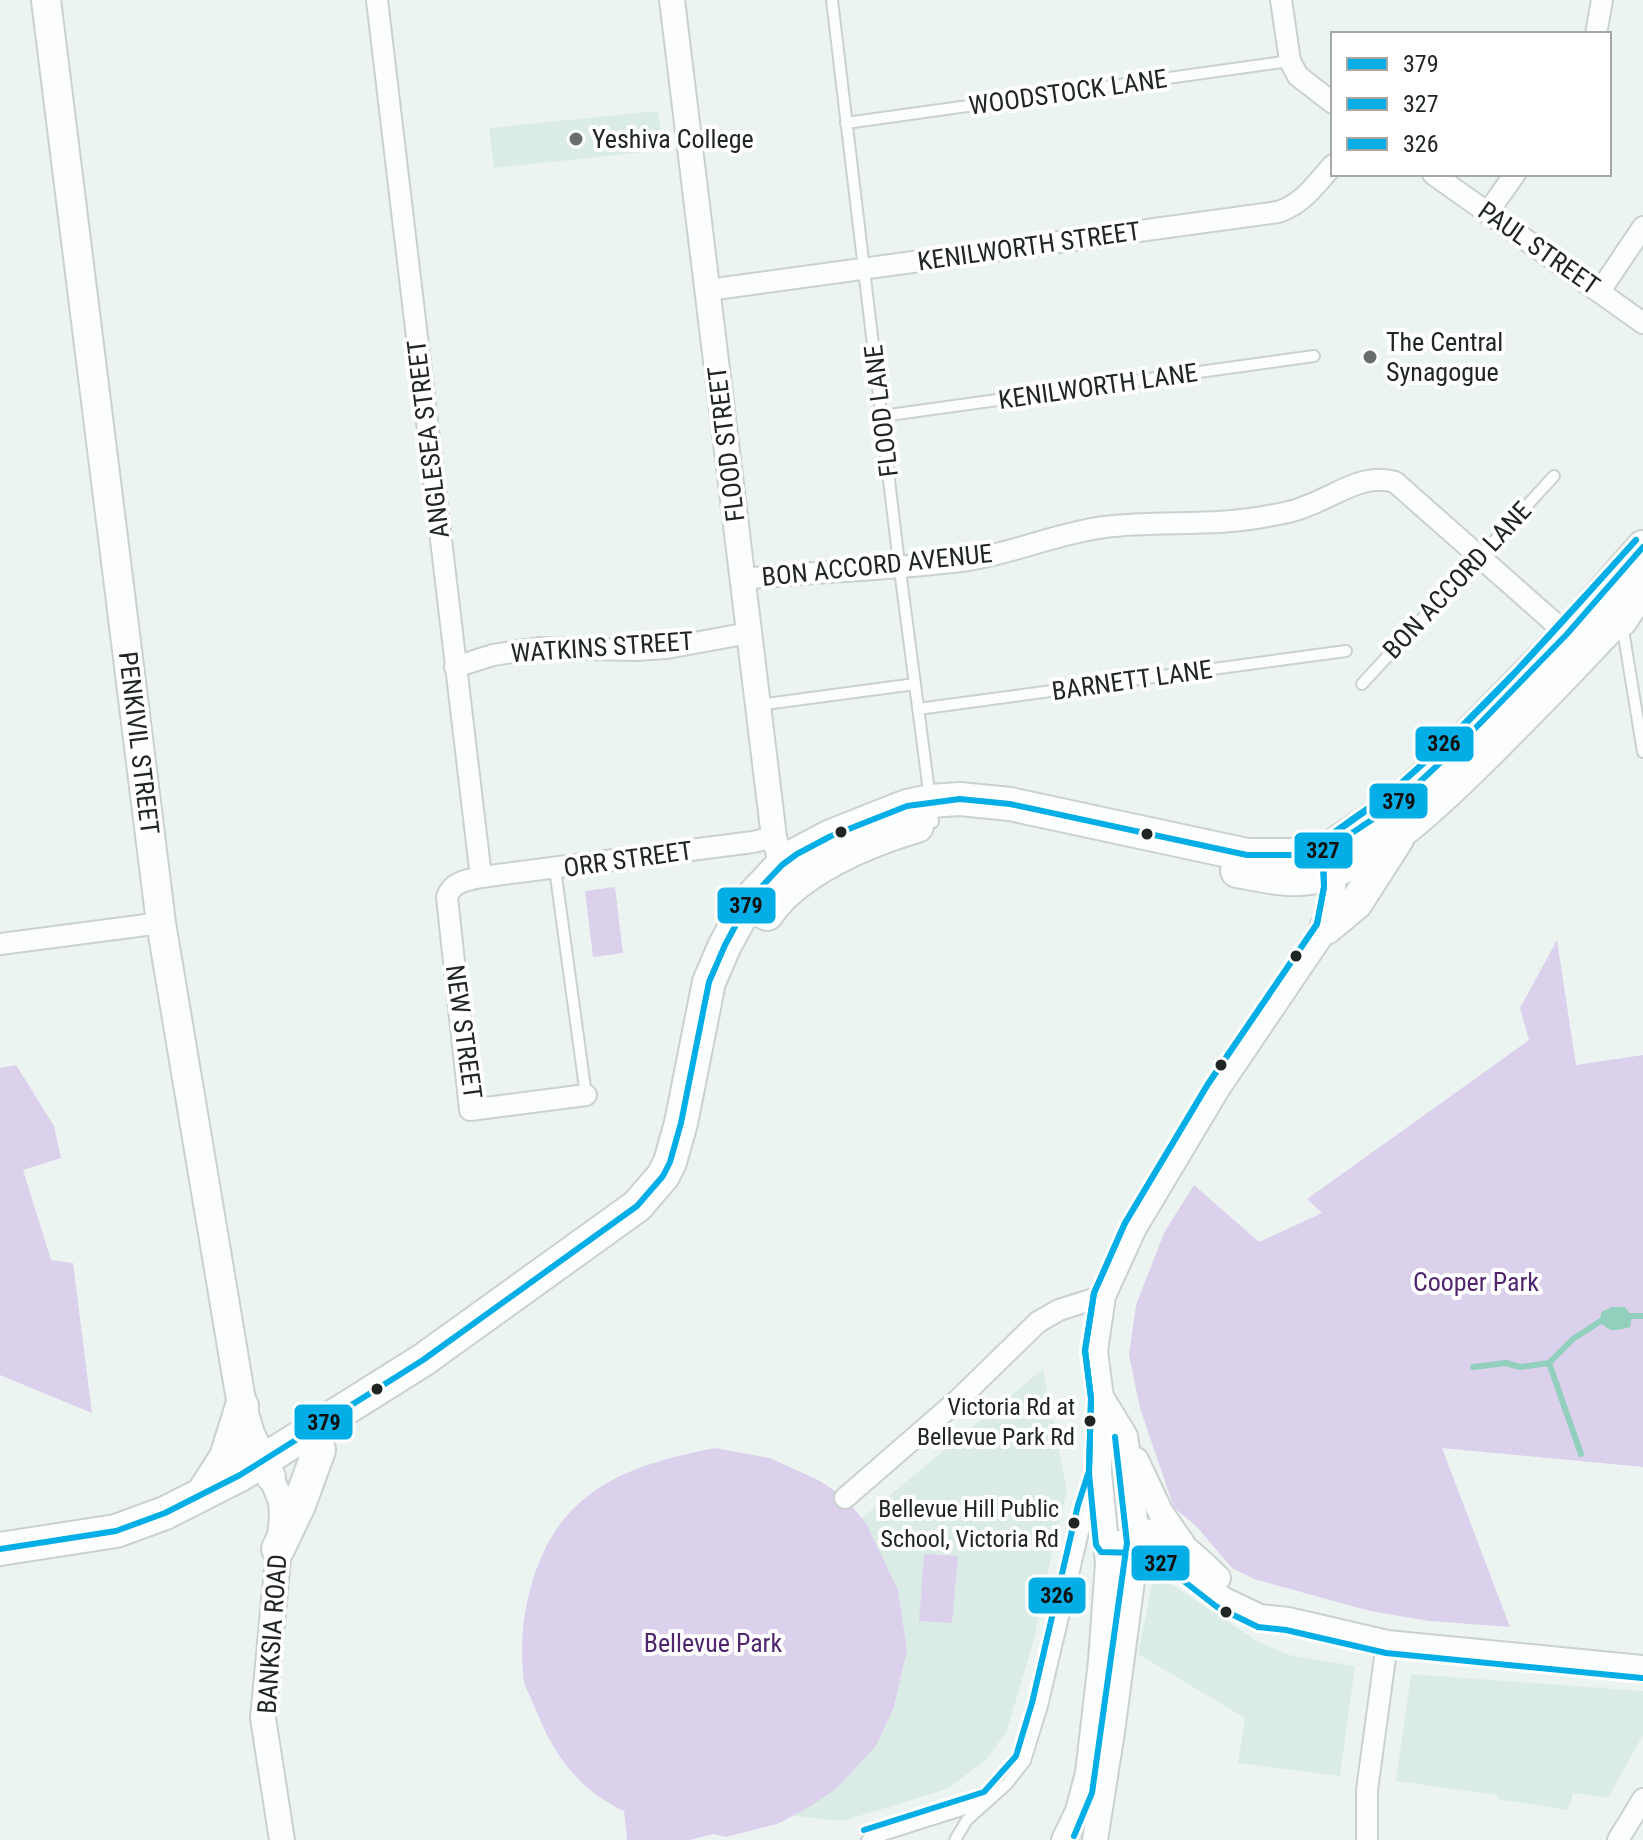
<svg xmlns="http://www.w3.org/2000/svg" width="1643" height="1840" viewBox="0 0 1643 1840" font-family="'Roboto Condensed',sans-serif">
<style>
.built{fill:#dbece6}
.green{fill:#dcd1ec}
.water{fill:#92cfbd}
.lines{fill:none;stroke-linecap:round;stroke-linejoin:round}
.stream{stroke:#92cfbd;stroke-width:6}
.service-casing{stroke:#cad1cf;stroke-width:14}
.minor-casing{stroke:#cad1cf;stroke-width:24}
.tertiary-casing{stroke:#cad1cf;stroke-width:28}
.secondary-casing{stroke:#cad1cf;stroke-width:32}
.primary-casing{stroke:#cad1cf;stroke-width:36}
.service{stroke:#fcfdfd;stroke-width:10}
.minor{stroke:#fcfdfd;stroke-width:20}
.tertiary{stroke:#fcfdfd;stroke-width:24}
.secondary{stroke:#fcfdfd;stroke-width:28}
.primary{stroke:#fcfdfd;stroke-width:32}
.bus-1-casing{stroke:#fff;stroke-width:12}
.bus-2-casing{stroke:#fff;stroke-width:12}
.bus-3-casing{stroke:#fff;stroke-width:12}
.bus-1{stroke:#02aee5;stroke-width:6}
.bus-2{stroke:#02aee5;stroke-width:6}
.bus-3{stroke:#02aee5;stroke-width:6}
.poi-dot{fill:#676e6c;stroke:#fff;stroke-width:3}
.bus-dot{fill:#202624;stroke:#fff;stroke-width:3}
.labels{text-anchor:middle;dominant-baseline:central;stroke-width:8;stroke-linejoin:round;paint-order:stroke}
.bus-label{font-size:24px;fill:#202624;stroke:#fff;text-anchor:end}
.street-label{font-size:26px;fill:#202624;stroke:#fff}
.poi-label{font-size:26px;fill:#202624;stroke:#fff;text-anchor:start}
.park-label{font-size:26px;fill:#50276e;stroke:#fff}
.line-badge{stroke:#fff;stroke-width:3}
.pale-badge-label{font-size:22px;text-anchor:middle;font-weight:bold;fill:#111}
</style>
<rect width="100%" height="100%" fill="#ecf4f2"/>
<!-- built -->
<g class="built">
<path d="M658,111l5,39 -169,18 -5,-40z"/>
<path d="M1043,1369l24,121 -21,89 -11,56 -28,96 -20,28 -40,30 -104,32 -51,-5 14,-7 70,-63 18,-39 13,-57 -9,-60 -36,-72z"/>
<path d="M1165,1580l92,61 32,14 66,11 -15,110 -102,-13 7,-45 -107,-64 14,-70z"/>
<path d="M1411,1674l232,17v44l-35,63 -35,-5 -5,17 -71,-11v-4l-101,-14z"/>
</g>
<!-- green -->
<g class="green">
<path d="M615,887l8,66 -30,4 -8,-66z"/>
<path d="M1557,940l19,125 67,-10v412l-201,-19 68,179 -81,-6 -59,-10 -116,-32 -22,-11 -36,-42 -22,-18 -34,-100 -11,-53 7,-50 28,-72 30,-48 65,57 63,-29 -15,-14 222,-159 -9,-32z"/>
<path d="M16,1065l38,61 7,32 -38,12 28,90 22,3 19,150 -92,-38v-307z"/>
<path d="M715,1448l55,10 50,23 25,17 21,25 32,67 9,60 -13,57 -18,39 -40,43 -30,20 -29,15 -51,13 -12,-3 -24,6h-63l-3,-29c-49,-23 -72,-59 -91,-108 -4,-9 -10,-19 -10,-29 -5,-51 8,-114 41,-155 38,-46 96,-60 151,-71z"/>
<path d="M924,1554l34,2 -6,67 -33,-2z"/>
</g>
<!-- water -->
<path class="water" d="M1612,1307h13l7,9 -2,11c-14,4 -21,6 -30,-6l1,-9z"/>
<g class="lines">
<!-- stream -->
<g class="stream">
<path d="M1626,1316h17"/>
<path d="M1549,1363l32,91"/>
<path d="M1473,1367l33,-4 14,4 29,-4 24,-24 34,-22"/>
</g>
<!-- service casing -->
<g class="service-casing">
<g id="service">
<path d="M832,0l65,547 36,275"/>
<path d="M846,123l444,-62"/>
<path d="M882,416l432,-60"/>
<path d="M1622,624l21,128"/>
<path d="M1362,684l192,-208"/>
<path d="M758,705l157,-21"/>
<path d="M918,709l428,-58"/>
<path d="M555,869l31,226"/>
<path d="M867,1840l117,-37"/>
<path d="M955,1840l12,-20 40,-36 18,-23 17,-55 51,-216"/>
</g>
</g>
<!-- minor casing -->
<g class="minor-casing">
<g id="minor">
<path d="M377,0l104,877"/>
<path d="M1281,0l9,61 8,15 35,27"/>
<path d="M1596,34l6,-34"/>
<path d="M1433,174l210,149"/>
<path d="M1488,212l27,-38"/>
<path d="M708,290l570,-78c25,-8 38,-28 55,-47"/>
<path d="M1600,291l43,-64"/>
<path d="M743,579c75,-8 151,-9 225,-19 46,-7 90,-27 136,-33 55,-7 110,0 164,-11 12,-2 25,-4 36,-9 30,-10 59,-35 91,-25l172,152"/>
<path d="M455,667l38,-12 46,-7 97,2 31,-2 82,-15"/>
<path d="M0,944l161,-21"/>
<path d="M586,1095l-116,15 -23,-213c5,-15 19,-17 34,-20l272,-35 21,-5"/>
<path d="M845,1498l114,-99 79,-77 21,-12 44,-14"/>
<path d="M1367,1840v-50l20,-147"/>
<path d="M1618,1840l25,-41"/>
</g>
</g>
<!-- tertiary casing -->
<g class="tertiary-casing">
<g id="tertiary">
<path d="M672,0l102,837 8,28 6,12"/>
<path d="M1136,1460l25,53 21,30"/>
<path d="M271,1477l10,24 1,15 -19,202 19,122"/>
<path d="M1143,1531c34,4 52,25 75,47"/>
<path d="M1106,1543h31l22,6 63,50 38,18 28,3 99,23 256,25"/>
<path d="M1064,1840l14,-29 10,-38 13,-112 7,-98 -9,-90 2,-76 -6,-46 8,-55 31,-68 83,-139 109,-161 7,-24v-47"/>
<path d="M1095,1840l17,-108 25,-189 -6,-66 -6,-41 -24,-39"/>
</g>
</g>
<!-- secondary casing -->
<g class="secondary-casing">
<path id="secondary" d="M46,0l115,923 81,483 8,28 21,43"/>
</g>
<!-- primary casing -->
<g class="primary-casing">
<g id="primary">
<path d="M1237,871c23,4 49,11 73,7 66,-13 132,-81 178,-126 41,-41 81,-82 120,-124l13,-8 22,-34"/>
<path d="M767,914c30,-44 99,-73 150,-88"/>
<path d="M1326,928l30,-25 41,-64"/>
<path d="M203,1493l23,-36 16,-51"/>
<path d="M0,1549l116,-18 49,-18 75,-38 183,-115 214,-154 26,-30 7,-14 11,-39 28,-141 16,-37 25,-46 32,-34 15,-11 34,-18 76,-30 23,-5 30,-2 50,5 237,51h44l40,-8 66,-44 60,-56 110,-113 76,-87"/>
<path d="M278,1549l21,-44 20,-55"/>
</g>
</g>
<!-- service -->
<use href="#service" class="service"/>
<!-- minor -->
<use href="#minor" class="minor"/>
<!-- tertiary -->
<use href="#tertiary" class="tertiary"/>
<!-- secondary -->
<use href="#secondary" class="secondary"/>
<!-- primary -->
<use href="#primary" class="primary"/>
<!-- bus-1 casing -->
<g class="bus-1-casing">
<path id="bus-1" d="M0,1549l116,-18 49,-18 75,-38 183,-115 214,-154 26,-30 7,-14 11,-39 28,-141 16,-37 25,-46 32,-34 15,-11 34,-18 76,-30 53,-7 50,5 237,51h44l40,-8 66,-44 60,-56 110,-113 76,-87"/>
</g>
<!-- bus-2 casing -->
<g class="bus-2-casing">
<path id="bus-2" d="M1636,540c-74,82 -147,167 -230,239 -26,23 -56,40 -83,62l1,46 -7,37 -109,160 -83,139 -31,70 -9,58 6,47 -2,75 7,72 5,7 35,1 18,5 63,49 41,20 28,3 100,23 256,25"/>
</g>
<!-- bus-3 casing -->
<g class="bus-3-casing">
<g id="bus-3">
<path d="M864,1830l120,-38 32,-36 16,-53 46,-198 11,-34 2,-73 -6,-48 9,-57 31,-70 83,-139 109,-160 7,-37 -2,-45 65,-46 55,-50 76,-77 118,-129"/>
<path d="M1074,1836l18,-43 35,-250 -12,-106"/>
</g>
</g>
<!-- bus-1 -->
<use href="#bus-1" class="bus-1"/>
<!-- bus-2 -->
<use href="#bus-2" class="bus-2"/>
<!-- bus-3 -->
<use href="#bus-3" class="bus-3"/>
</g>
<!-- markers -->
<g class="poi-dot">
<circle cx="576" cy="139" r="8"/>
<circle cx="1370" cy="357" r="8"/>
</g>
<g class="bus-dot">
<circle cx="841" cy="832" r="7"/>
<circle cx="1147" cy="834" r="7"/>
<circle cx="1296" cy="956" r="7"/>
<circle cx="1221" cy="1065" r="7"/>
<circle cx="377" cy="1389" r="7"/>
<circle cx="1090" cy="1421" r="7"/>
<circle cx="1074" cy="1523" r="7"/>
<circle cx="1226" cy="1612" r="7"/>
</g>
<g class="labels">
<!-- bus labels -->
<g class="bus-label">
<text x="1075" y="1407">Victoria Rd at<tspan x="1075" dy="30">Bellevue Park Rd</tspan></text>
<text x="1059" y="1509">Bellevue Hill Public<tspan x="1059" dy="30">School, Victoria Rd</tspan></text>
</g>
<!-- street labels -->
<g class="street-label">
<text transform="translate(1068 92) rotate(-8)">WOODSTOCK LANE</text>
<text transform="translate(1029 246) rotate(-8)">KENILWORTH STREET</text>
<text transform="translate(1539 248) rotate(35)">PAUL STREET</text>
<text transform="translate(1098 386) rotate(-8)">KENILWORTH LANE</text>
<text transform="translate(881 411) rotate(-97)">FLOOD LANE</text>
<text transform="translate(428 439) rotate(-97)">ANGLESEA STREET</text>
<text transform="translate(726 444) rotate(-97)">FLOOD STREET</text>
<text transform="translate(877 565) rotate(-6)">BON ACCORD AVENUE</text>
<text transform="translate(1457 580) rotate(-47)">BON ACCORD LANE</text>
<text transform="translate(602 647) rotate(-4)">WATKINS STREET</text>
<text transform="translate(1132 680) rotate(-8)">BARNETT LANE</text>
<text transform="translate(139 743) rotate(83)">PENKIVIL STREET</text>
<text transform="translate(628 859) rotate(-8)">ORR STREET</text>
<text transform="translate(464 1032) rotate(82)">NEW STREET</text>
<text transform="translate(272 1634) rotate(-86)">BANKSIA ROAD</text>
</g>
<!-- poi labels -->
<g class="poi-label">
<text x="592" y="139">Yeshiva College</text>
<text x="1386" y="342">The Central<tspan x="1386" dy="30">Synagogue</tspan></text>
</g>
<!-- park labels -->
<g class="park-label">
<text x="1476" y="1282">Cooper Park</text>
<text x="713" y="1643">Bellevue Park</text>
</g>
</g>
<g class="line-badge">
<rect x="1414" y="725" width="61" height="38" rx="8" fill="#02aee5"/>
<rect x="1368" y="782" width="61" height="38" rx="8" fill="#02aee5"/>
<rect x="1293" y="831" width="61" height="39" rx="8" fill="#02aee5"/>
<rect x="716" y="886" width="61" height="39" rx="8" fill="#02aee5"/>
<rect x="293" y="1403" width="61" height="38" rx="8" fill="#02aee5"/>
<rect x="1130" y="1544" width="61" height="38" rx="8" fill="#02aee5"/>
<rect x="1027" y="1576" width="60" height="39" rx="8" fill="#02aee5"/>
</g>
<g class="pale-badge-label">
<text x="1444" y="751">326</text>
<text x="1399" y="809">379</text>
<text x="1323" y="858">327</text>
<text x="746" y="913">379</text>
<text x="324" y="1430">379</text>
<text x="1161" y="1571">327</text>
<text x="1057" y="1603">326</text>
</g>
<!-- legend -->
<rect x="1331" y="32" width="280" height="144" fill="#ffffff" stroke="#a6a8a7" stroke-width="2"/>
<rect x="1347" y="58" width="40" height="12" fill="#02aee5" stroke="#a6a8a7" stroke-width="2"/>
<text x="1403" y="72" font-size="24" fill="#202624">379</text>
<rect x="1347" y="98" width="40" height="12" fill="#02aee5" stroke="#a6a8a7" stroke-width="2"/>
<text x="1403" y="112" font-size="24" fill="#202624">327</text>
<rect x="1347" y="138" width="40" height="12" fill="#02aee5" stroke="#a6a8a7" stroke-width="2"/>
<text x="1403" y="152" font-size="24" fill="#202624">326</text>
</svg>
